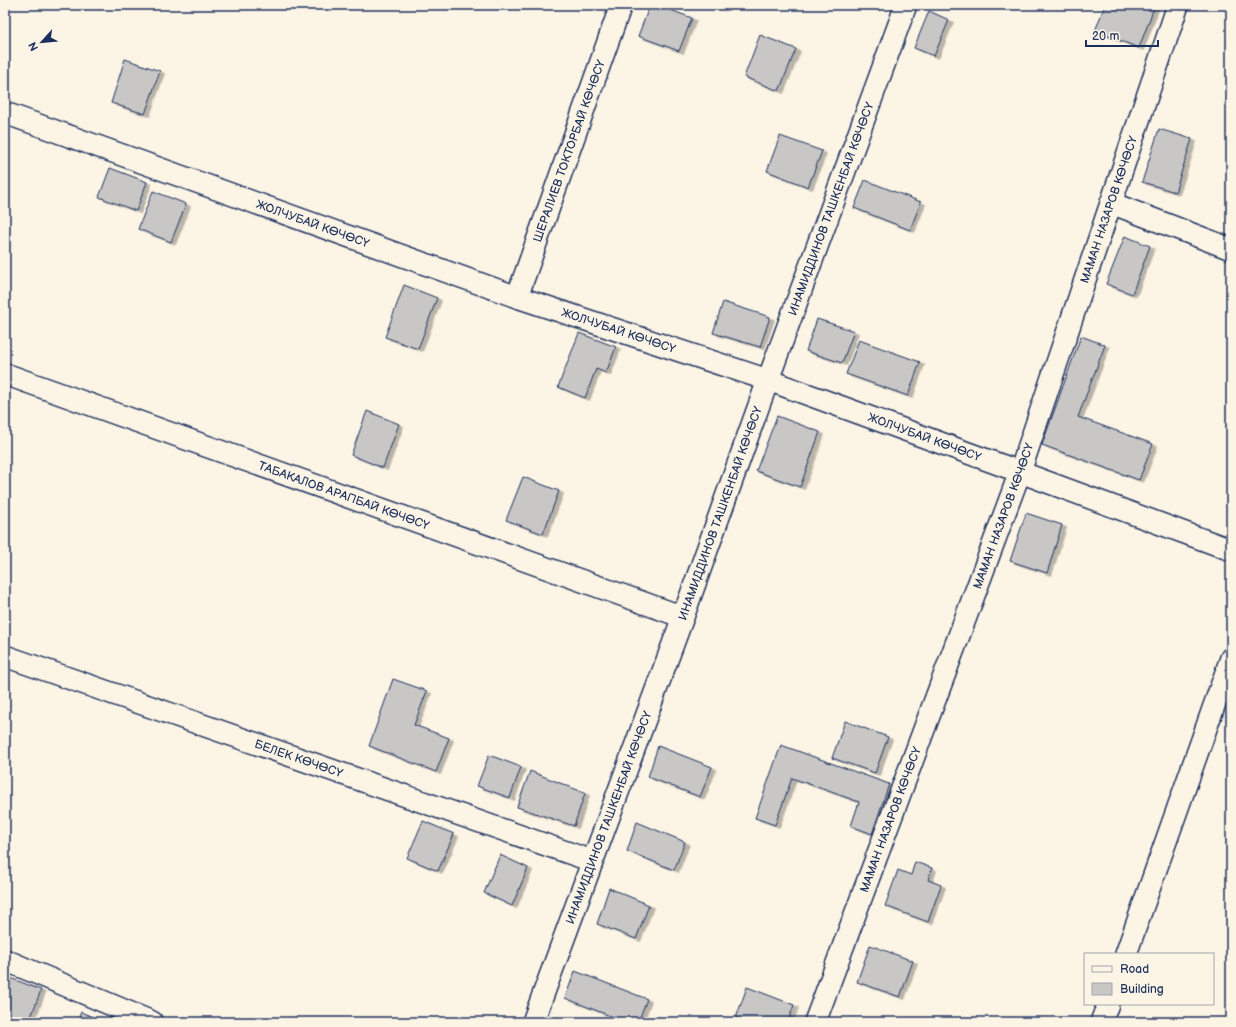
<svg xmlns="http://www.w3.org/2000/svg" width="1236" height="1027" viewBox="0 0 1236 1027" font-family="'Balsamiq Sans',sans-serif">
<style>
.building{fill:#c8c7c6;stroke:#1b2f5e;filter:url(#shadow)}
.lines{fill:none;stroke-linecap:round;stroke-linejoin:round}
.street-casing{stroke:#1b2f5e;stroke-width:24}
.street{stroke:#fcf5e5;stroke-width:21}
.labels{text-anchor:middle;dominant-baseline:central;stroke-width:3;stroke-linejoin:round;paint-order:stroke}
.street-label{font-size:12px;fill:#1b2f5e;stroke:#fcf5e5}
</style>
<defs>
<filter id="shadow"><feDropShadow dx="4.5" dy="2.5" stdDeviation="0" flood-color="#0004"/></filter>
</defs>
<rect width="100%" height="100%" fill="#fcf5e5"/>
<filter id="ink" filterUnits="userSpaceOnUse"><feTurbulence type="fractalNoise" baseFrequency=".025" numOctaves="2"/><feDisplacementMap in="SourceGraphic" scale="8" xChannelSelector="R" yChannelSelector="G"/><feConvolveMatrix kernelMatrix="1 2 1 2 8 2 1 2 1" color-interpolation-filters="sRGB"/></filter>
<g filter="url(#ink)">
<!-- building -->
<g class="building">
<path d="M650,5h7l35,13 -13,33 -41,-15z"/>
<path d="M1105,5h50l-16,43 -44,-17z"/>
<path d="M929,11l20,9 -15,36 -20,-8z"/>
<path d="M760,35l36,14 -17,42 -35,-14z"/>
<path d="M125,59l35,12 -15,43 -34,-11z"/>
<path d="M1159,129l33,10 -17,53 -33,-10z"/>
<path d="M780,136l42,15 -14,36 -41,-16z"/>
<path d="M110,168l37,14 -11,29 -37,-14z"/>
<path d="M865,180l56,22 -11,28 -56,-22z"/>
<path d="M153,191l33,13 -15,38 -33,-13z"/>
<path d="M1125,236l25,10 -18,48 -26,-10z"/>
<path d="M404,285l33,13 -19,51 -33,-12z"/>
<path d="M723,302l47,15 -10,30 -47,-14z"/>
<path d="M817,319l37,12 -12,32 -36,-12z"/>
<path d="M579,333l37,14 -10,26 -10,-4 -11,29 -27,-11z"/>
<path d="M1081,336l24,9 -27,72 75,27 -14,36 -97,-35z"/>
<path d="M859,340l61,22 -12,34 -62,-22z"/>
<path d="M367,411l32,13 -16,44 -32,-13z"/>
<path d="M777,416l43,16 -20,55 -44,-16z"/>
<path d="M523,477l36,14 -16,43 -37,-14z"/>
<path d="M1026,513l36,12 -15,48 -37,-12z"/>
<path d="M393,679l34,12 -13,34 35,13 -13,34 -67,-26z"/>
<path d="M845,721l43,16 -13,36 -43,-15z"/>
<path d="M781,745l108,39 -17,50 -21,-8 8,-24 -67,-24 -17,47 -20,-7z"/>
<path d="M658,746l54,21 -12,30 -52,-20z"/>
<path d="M489,755l32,12 -11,31 -33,-12z"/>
<path d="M530,771l55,22 -11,33 -57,-19z"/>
<path d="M423,821l31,13 -16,37 -31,-13z"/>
<path d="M637,822l48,20 -11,28 -47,-19z"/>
<path d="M500,855l28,13 -16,38 -28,-13z"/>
<path d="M915,862l17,6 -4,12 13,5 -13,37 -43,-16 13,-36 13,5z"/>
<path d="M609,888l40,17 -13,34 -39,-15z"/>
<path d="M870,945l43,16 -13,36 -43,-15z"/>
<path d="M575,971l72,28 -9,23h-13l-60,-24z"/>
<path d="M8,977l33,13 -12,32h-24v-36z"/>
<path d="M747,987l47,18 -6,17h-40l-12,-4z"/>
<path d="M81,1012l23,10h-27z"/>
</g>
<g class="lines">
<!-- street casing -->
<g class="street-casing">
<g id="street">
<path id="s1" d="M5,113l512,184 251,83 252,92 211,78"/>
<path d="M1111,203l120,46"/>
<path id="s2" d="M517,297l104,-292"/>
<path id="s3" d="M5,374l678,243"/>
<path id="s4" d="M5,656l587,205"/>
<path d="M1126,954l105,-296"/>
<path d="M5,960l147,62"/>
<path id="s5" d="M533,1022l150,-405 85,-237 138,-375"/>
<path id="s6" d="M815,1022l205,-550 158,-467"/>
<path d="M1101,1022l7,-18"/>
</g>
</g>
<!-- street -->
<use href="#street" class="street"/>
</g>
</g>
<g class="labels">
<!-- street labels -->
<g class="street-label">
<text stroke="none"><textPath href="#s2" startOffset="155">ШЕРАЛИЕВ ТОКТОРБАЙ КӨЧӨСҮ</textPath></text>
<text stroke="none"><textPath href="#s5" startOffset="866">ИНАМИДДИНОВ ТАШКЕНБАЙ КӨЧӨСҮ</textPath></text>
<text stroke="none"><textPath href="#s6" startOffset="864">МАМАН НАЗАРОВ КӨЧӨСҮ</textPath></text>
<text stroke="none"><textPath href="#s1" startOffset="327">ЖОЛЧУБАЙ КӨЧӨСҮ</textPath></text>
<text stroke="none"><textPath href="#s1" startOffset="651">ЖОЛЧУБАЙ КӨЧӨСҮ</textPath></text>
<text stroke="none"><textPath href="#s1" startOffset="975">ЖОЛЧУБАЙ КӨЧӨСҮ</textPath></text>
<text stroke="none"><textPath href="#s3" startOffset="360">ТАБАКАЛОВ АРАПБАЙ КӨЧӨСҮ</textPath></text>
<text stroke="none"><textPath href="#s5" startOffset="542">ИНАМИДДИНОВ ТАШКЕНБАЙ КӨЧӨСҮ</textPath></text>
<text stroke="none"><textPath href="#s6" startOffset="540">МАМАН НАЗАРОВ КӨЧӨСҮ</textPath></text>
<text stroke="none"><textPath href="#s4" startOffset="311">БЕЛЕК КӨЧӨСҮ</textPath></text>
<text stroke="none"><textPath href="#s5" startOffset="218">ИНАМИДДИНОВ ТАШКЕНБАЙ КӨЧӨСҮ</textPath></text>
<text stroke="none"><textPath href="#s6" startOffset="216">МАМАН НАЗАРОВ КӨЧӨСҮ</textPath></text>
</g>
</g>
<!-- margin -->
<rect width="1236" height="1027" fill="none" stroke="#fcf5e5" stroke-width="20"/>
<rect x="10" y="10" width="1216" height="1007" fill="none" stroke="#1b2f5e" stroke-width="1.5" filter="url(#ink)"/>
<!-- legend -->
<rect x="1084" y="953" width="130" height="52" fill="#fcf5e5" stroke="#a2a6af"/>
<rect x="1092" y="966" width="20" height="6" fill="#fcf5e5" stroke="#a2a6af"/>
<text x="1120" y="973" font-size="12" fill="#1b2f5e">Road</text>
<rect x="1092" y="983" width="20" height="12" fill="#c8c7c6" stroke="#a2a6af"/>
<text x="1120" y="993" font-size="12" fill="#1b2f5e">Building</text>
<!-- north arrow -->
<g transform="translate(42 42) rotate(243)" stroke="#fcf5e5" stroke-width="3" paint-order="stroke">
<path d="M0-3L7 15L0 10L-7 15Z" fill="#1b2f5e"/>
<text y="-6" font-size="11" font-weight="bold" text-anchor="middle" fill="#1b2f5e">N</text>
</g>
<!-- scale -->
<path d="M1086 40v6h72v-6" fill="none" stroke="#1b2f5e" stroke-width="2"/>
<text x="1092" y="40" font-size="12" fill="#1b2f5e" stroke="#fcf5e5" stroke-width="3" paint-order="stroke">20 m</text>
</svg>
